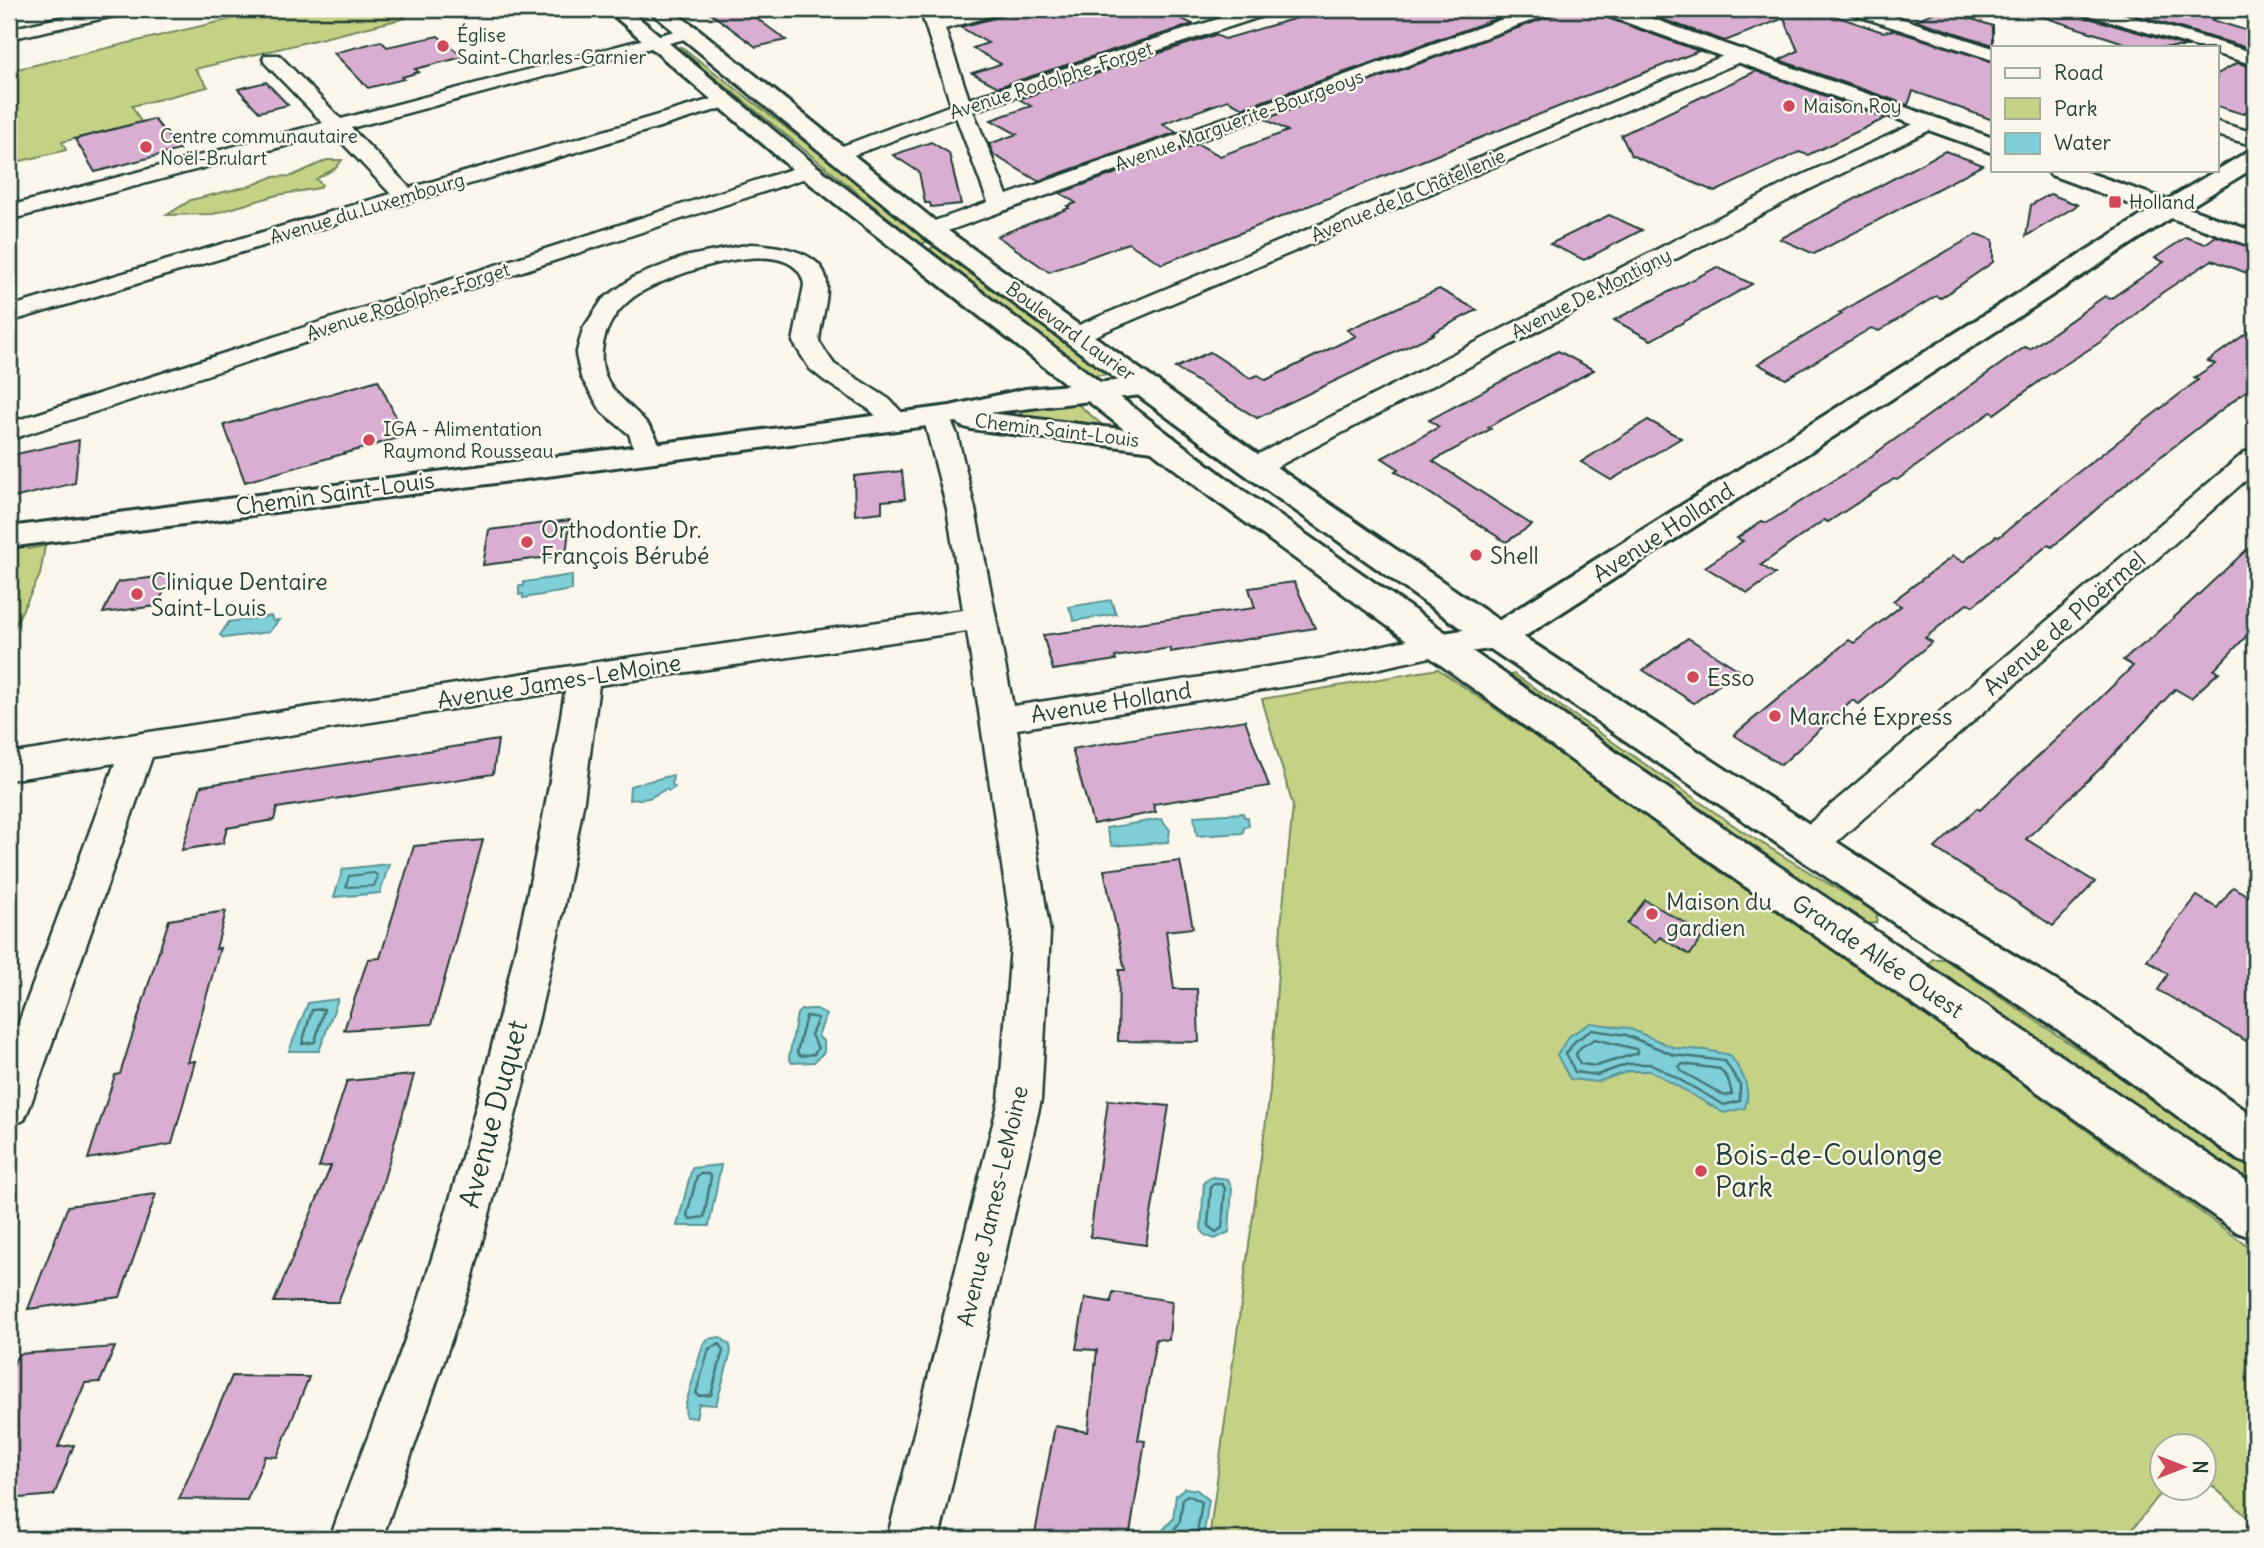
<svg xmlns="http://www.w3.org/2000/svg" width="2264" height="1548" viewBox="0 0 2264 1548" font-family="Delius,sans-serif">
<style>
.green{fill:#c5d286;stroke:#72885d;stroke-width:2}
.water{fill:#7fcfd8;stroke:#599596;stroke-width:2}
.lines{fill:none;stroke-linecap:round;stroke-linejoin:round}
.shore-far1{stroke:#457776;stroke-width:2}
.shore{stroke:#457776;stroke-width:2.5}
.building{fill:#daaed2;stroke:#1f3d34;stroke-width:2}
.street-casing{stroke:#1f3d34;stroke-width:5}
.secondary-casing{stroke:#1f3d34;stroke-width:6}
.primary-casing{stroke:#1f3d34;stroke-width:6}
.street{fill:#fbf7ec;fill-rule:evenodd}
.secondary{fill:#fbf7ec;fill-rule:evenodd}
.primary{fill:#fbf7ec;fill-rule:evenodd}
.poi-dot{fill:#d1495b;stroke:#fbf7ec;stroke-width:2.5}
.labels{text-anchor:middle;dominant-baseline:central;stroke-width:5;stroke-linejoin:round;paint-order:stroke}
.far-poi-label{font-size:19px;fill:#1f3d34;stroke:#fbf7ec;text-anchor:start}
.far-street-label{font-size:19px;fill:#1f3d34;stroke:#fbf7ec}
.street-label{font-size:23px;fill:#1f3d34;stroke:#fbf7ec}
.poi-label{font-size:23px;fill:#1f3d34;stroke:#fbf7ec;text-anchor:start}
.near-street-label{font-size:28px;fill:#1f3d34;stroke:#fbf7ec}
.near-poi-label{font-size:28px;fill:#1f3d34;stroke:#fbf7ec;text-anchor:start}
</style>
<rect width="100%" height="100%" fill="#fbf7ec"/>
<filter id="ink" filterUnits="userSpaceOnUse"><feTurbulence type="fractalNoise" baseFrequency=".0143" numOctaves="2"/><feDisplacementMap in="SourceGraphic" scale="14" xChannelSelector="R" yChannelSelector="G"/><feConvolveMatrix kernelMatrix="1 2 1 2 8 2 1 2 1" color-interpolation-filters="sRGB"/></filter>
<g filter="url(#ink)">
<!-- green -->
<g class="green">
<path d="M274,9h121l11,9 -211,51 13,18 -76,19 9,16 -79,20 4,8 -57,14v-93z"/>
<path d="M680,47h2l249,193 -10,4 -222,-179z"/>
<path d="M327,160h15l-6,8 -20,11 6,6 -3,3 -42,7 -64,19 -46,1 24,-15 62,-15 19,-8 20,-1z"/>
<path d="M937,246l172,128 -16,2 -164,-127z"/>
<path d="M1073,400l34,29 -80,-12 -8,-5 1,-3z"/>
<path d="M35,534l-7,15 17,-3 -5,29 -31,62v-100z"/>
<path d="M1438,669l209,145 608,437v273l-50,-45 -1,-33h-42l2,43 -39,50h-916l61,-448 11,-165 12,-120 -31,-107z"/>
<path d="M1514,674l228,157 128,78 7,7 -1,7 -11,1 -355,-249z"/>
<path d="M1933,959h11l311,209v19l-321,-215 -5,-8z"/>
</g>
<!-- water -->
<g class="water">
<path d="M572,575v15l-49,8v-4l-4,1v-9h5v-4z"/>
<path d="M1111,600l5,14 -42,7 -5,-14z"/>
<path d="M271,616l2,5 6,-1 -10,12 -45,6 -4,-3 9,-13z"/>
<path d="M673,775l-1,9 3,3 -6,4 -3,-2 -17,9 -20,2 1,-14z"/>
<path d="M1243,813l1,4h4l1,9 -5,1 -1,6 -46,3 -3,-20z"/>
<path d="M1161,819l9,11 -2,12 -56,4 -6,-18z"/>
<path d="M389,864l-9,29 -46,4 9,-28z"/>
<path d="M338,999l-19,52h-30l19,-48z"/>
<path d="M810,1009h7l9,6 -8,21 6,6v10l-10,10 -22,1 -3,-5 8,-44 4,-4z"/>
<path d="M1591,1023l37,5 47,20 31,2 24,5c12,17 22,32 15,53l-21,5 -73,-42h-22l-32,11 -27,-3 -13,-24 12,-19z"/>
<path d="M721,1165l-12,61h-32l15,-58z"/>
<path d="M1212,1177l16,2 4,9 -3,44 -14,7 -10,-4 -4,-6 3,-47z"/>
<path d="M720,1337l10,8 1,7 -15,53 -17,-1 -3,14 -10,-1 -1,-10 18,-63 5,-5z"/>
<path d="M1185,1488l12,2 12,10 -6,39h-42l1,-8 11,-12 3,-24z"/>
</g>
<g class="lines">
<!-- shore-far1 -->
<path class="shore-far1" d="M374,873l4,3 -4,10 -28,1 3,-11z"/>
<!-- shore -->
<g class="shore">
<path d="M324,1009l-9,33 -13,2 10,-34z"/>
<path d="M806,1016l12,2 -7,17 7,13 -4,6 -14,2 -3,-4z"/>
<path d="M1592,1030l34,5 48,20 51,6 15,24v16l-16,4 -72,-41h-24l-31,11 -22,-3 -9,-18 9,-13z"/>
<path d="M1595,1039l41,10 2,4 -42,13 -16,-2 -4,-10 5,-7z"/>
<path d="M1683,1064l37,5 8,10 4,15 -7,2 -44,-25 -2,-4z"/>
<path d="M700,1174h8l3,3 -7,40 -14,2 -3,-4 10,-39z"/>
<path d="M1214,1184h8l3,4 -3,40 -6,4 -8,-6 3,-40z"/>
<path d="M720,1344l3,7 -12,44 -12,1 -3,-3 13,-44z"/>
<path d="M1168,1539l12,-18 3,-23 5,-3 14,7 -6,37"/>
</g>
</g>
<!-- building -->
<g class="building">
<path d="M705,9h39l42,31 -30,7z"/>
<path d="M1007,9h153l33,15 -195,63 -26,-14 29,-9 -28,-16 15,-5 -28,-16 42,-11z"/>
<path d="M1327,9h197l-281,99 -15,-8 -66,24 15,8 -139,49 -44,-26 -5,-11 28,-10 -26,-14 40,-14 -12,-7 196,-64 10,4z"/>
<path d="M1559,9h35l5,6 100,36 -537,213 -34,-21 -79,29 -52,-36 72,-28 -2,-2 9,-3 -16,-10 138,-49 22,12 68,-25 -23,-12 289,-104z"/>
<path d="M1632,9h182l69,23 10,-2 100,32v58l-80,-29 -5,14 -129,-45 19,-9 -14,-33 -59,23z"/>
<path d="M1942,9l51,17v19l-77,-25z"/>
<path d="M2035,9h41l5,7 108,31h-52l-103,-33z"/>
<path d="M2114,9h120l-22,11 43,13v14h-10z"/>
<path d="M438,36l25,21 -48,12 4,3 -17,5 2,2 -36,9 -34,-35 47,-12 6,6z"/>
<path d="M2237,63l18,4v39l-12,8 -26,-8v-32z"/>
<path d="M1756,71l130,47 -78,37 -9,-3 -84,40 -84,-37 -10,-20z"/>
<path d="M266,82l22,23 -29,7 -21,-23z"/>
<path d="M154,119l25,31 -84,22 -20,-33z"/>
<path d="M931,142l18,11 12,51 -30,3 -1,-4h-5l-6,-31 -26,-17z"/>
<path d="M1945,151l38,14 -169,89 -34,-15z"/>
<path d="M2050,194l28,11 -52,31 5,-31z"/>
<path d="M1609,215l33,15 -58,30 -34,-16z"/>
<path d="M1977,234l16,6v22l-52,36 -5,-2 -57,35 -8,-3 -85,51 -28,-15 84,-50 -3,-1z"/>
<path d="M2216,236l39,13v27l-43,-16 -49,32 -61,49 -55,35 -53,38 -3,-2 -94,68 -3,-1 -66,43 -4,-2 -63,45 14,9 -27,19 -43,-26 38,-26 -6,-3 25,-17 5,2 96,-61 162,-115 5,2 75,-53 5,3 54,-37 -9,-4 31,-21 19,7z"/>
<path d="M1717,267l35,17 -101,56 -37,-20z"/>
<path d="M1439,289l38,21 -45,23 2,1 -177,84 -82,-50 35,-16 40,26 8,-3 8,5 90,-44 -9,-6z"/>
<path d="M2255,327v57l-122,94 -81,69 -4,-2 -75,61 -5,-3 -43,35 7,4 -73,62 -7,-4 -71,65 -47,-30 115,-95 5,3 47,-37 -8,-5 60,-45 10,6 33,-26 3,1 69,-57 130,-100 -4,-2 21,-14 -7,-3z"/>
<path d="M1558,351l36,19 -106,57 3,2 -58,32 99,64 -26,17 -111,-71 4,-2 -17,-11 57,-31 -10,-7z"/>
<path d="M378,380l27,56 -160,46 -21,-57z"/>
<path d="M1648,420l33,18 -70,42 -30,-18z"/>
<path d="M79,440l-4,43 -66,16 3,-44z"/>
<path d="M902,471l3,28 -23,2v11l-27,3 -1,-39z"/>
<path d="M570,520l-4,35 -83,10 6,-35z"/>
<path d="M2255,542v85l-41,43 5,2 -28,26 -16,-9 -70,75 -79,75 69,43 -42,44 -118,-78 42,-40 3,2 113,-105 40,-39 -10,-6 30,-23z"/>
<path d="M173,575l-17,31 -53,7 15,-31z"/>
<path d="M1294,582l21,46 -145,24v-4l-55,9 1,3 -63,10 -10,-35 212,-27 -6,-20z"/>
<path d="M1688,638l51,32 -45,33 -51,-33z"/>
<path d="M1245,720l24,66 -116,18 3,8 -63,12 -21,-75z"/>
<path d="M498,740l-5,34 -216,34 -3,12 -47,8 -4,15 -41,7 19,-64z"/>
<path d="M483,840l-51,184 -88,6 24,-71 12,-1 34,-112z"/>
<path d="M1180,861l13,67 -27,3 8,58h23l2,53 -81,-1 1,-71h6l-21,-100z"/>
<path d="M2233,887l22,13v146l-97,-56 10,-16 -21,-14 50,-64 20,12z"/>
<path d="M1645,900l59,34 -14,21 -30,-18 -4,5 -29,-18z"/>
<path d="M226,911l-10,38 4,-1 -32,114 7,-1 -23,83 -84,15 27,-84 5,-1 49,-154z"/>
<path d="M414,1075l-33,114 -43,113h-64l57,-136 -12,1 28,-86z"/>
<path d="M1108,1100l61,6 -23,139 -56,-8z"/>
<path d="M156,1194l-36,103 -92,12 40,-103z"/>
<path d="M1113,1292l59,9 -3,39 -13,-1 -18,101 7,1 -16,98h-95l21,-113 33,6 9,-82 -21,-1 9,-51 26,4z"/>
<path d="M115,1347l-15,35 -15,1 -27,64 16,-2 -20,50 -45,4v-124l9,-21z"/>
<path d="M232,1376l77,1 -32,80 -12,-1 -18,44 -68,-1z"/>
</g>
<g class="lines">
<!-- street casing -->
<g class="street-casing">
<g id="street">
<path d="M99,9h32l-3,4 -119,26v-10z"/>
<path d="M920,9h18l3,10 35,-10h28l-3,4 -56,16 24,70 280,-90h26l-3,4 -299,98 34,84 524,-186h25l-3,4 -622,224 -8,-2 -3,-5 3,-5 65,-23 -32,-85 -113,42h-14l-3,-4 3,-4 122,-46z"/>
<path d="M1846,9h26l121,39v12l-144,-47z"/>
<path d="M2079,9h27l149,44v12l-38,-11v-7h-20l-115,-34z"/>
<path d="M690,27l6,1 3,4 -3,4 -345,92 59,60 309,-91h14l3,4 -3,4 -724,217v-15l382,-113 -58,-61 -324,87v-14l314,-83 -58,-60 -2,-4 2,-4h14l62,64z"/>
<path d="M1740,49l7,2 2,4 -2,4 -662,281 -9,3 -9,-3 -4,-5 4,-5z"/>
<path d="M1929,117l7,2 3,4 -3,4 -128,63 -543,283 -10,2 -10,-2 -4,-6 4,-6 547,-281z"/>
<path d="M2217,122l38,11v13l-38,-11z"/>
<path d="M807,164l8,1 3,5 -3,5 -806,265v-17z"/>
<path d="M751,244c26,1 78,7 76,44 0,18 -7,36 -8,54l15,22 55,35 21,22 -3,6 -10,2 -10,-2 -17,-17 -45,-29 -15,-12 -17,-27 11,-57c-8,-59 -146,-8 -173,14 -14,11 -25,28 -28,45 -11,56 50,62 58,108l-4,6 -10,2 -10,-2 -8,-24 -27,-22 -21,-35 -5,-22 7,-26 20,-30 31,-22 50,-20z"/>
<path d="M936,408l10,2 11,24 18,75 38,197 312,-48 110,-24 11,3 5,8 -5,8 -11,3 -110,24 -308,49 33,204 -9,167 -102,439h-52l112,-439 13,-167 -45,-302 -368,54 -15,115 -21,112 -39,170 -53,201 -89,256h-52c29,-86 68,-170 95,-258 61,-193 109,-390 140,-590l-413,66 -122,349 -6,14 -15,6v-77l106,-286 -106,17v-26l575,-90 379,-54 -16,-101 -24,-93 3,-6z"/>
<path d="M2255,450v22l-432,382 -13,4 -13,-4 -5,-10 5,-10 448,-382z"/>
</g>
</g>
<!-- secondary casing -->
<g class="secondary-casing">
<g id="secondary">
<path d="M1597,9h28l368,129v15l-393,-140z"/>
<path d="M2255,150v17l-67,41 67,24v15l-84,-29 -661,428 -75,11 -12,-3 -6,-9 6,-9 67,-10 659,-415 -98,-36 -4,-5h34l86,30 80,-48z"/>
<path d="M1148,378l10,3 4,6 -4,6 -170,20 174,21 11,3 4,6 -4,6 -11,3 -191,-23 -10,-3 -4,-4 -948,125v-20l941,-121 75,-17z"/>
</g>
</g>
<!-- primary casing -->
<g class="primary-casing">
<g id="primary">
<path d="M606,9h22l187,156 415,316 531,373 494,332v53l-18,-7 -504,-354 -525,-383 -409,-320z"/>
<path d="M647,9h22l28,19 243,197 326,235 244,168 435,285 147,90 163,114v49l-17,-6 -178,-129 -145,-94 -429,-291 -242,-172 -322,-239z"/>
</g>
</g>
<!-- street -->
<use href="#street" class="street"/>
<!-- secondary -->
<use href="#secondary" class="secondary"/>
<!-- primary -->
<use href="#primary" class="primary"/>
</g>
</g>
<!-- markers -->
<g class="poi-dot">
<circle cx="443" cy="46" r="7"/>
<circle cx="1789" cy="106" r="7"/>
<circle cx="146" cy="147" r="7"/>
<rect x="2108" y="195" width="14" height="14" rx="3.5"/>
<circle cx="369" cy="440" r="7"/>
<circle cx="527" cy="542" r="7"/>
<circle cx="1476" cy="555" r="7"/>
<circle cx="137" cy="594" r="7"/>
<circle cx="1693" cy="677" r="7"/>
<circle cx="1775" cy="716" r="7"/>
<circle cx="1652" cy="914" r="7"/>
<circle cx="1701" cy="1171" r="7"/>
</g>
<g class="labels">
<!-- far-poi labels -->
<g class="far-poi-label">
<text x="457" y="35">Église<tspan x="457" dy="22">Saint-Charles-Garnier</tspan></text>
<text x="1803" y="106">Maison Roy</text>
<text x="160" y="136">Centre communautaire<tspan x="160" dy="22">Noël-Brulart</tspan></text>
<text x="2129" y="202">Holland</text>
<text x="383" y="429">IGA - Alimentation<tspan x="383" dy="22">Raymond Rousseau</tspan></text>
</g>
<!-- far-street labels -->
<g class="far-street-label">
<text transform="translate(1051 80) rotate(-18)">Avenue Rodolphe-Forget</text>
<text transform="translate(1239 120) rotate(-20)">Avenue Marguerite-Bourgeoys</text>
<text transform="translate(1408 195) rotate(-23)">Avenue de la Châtellenie</text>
<text transform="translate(367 208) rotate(-17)">Avenue du Luxembourg</text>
<text transform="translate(1591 293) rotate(-27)">Avenue De Montigny</text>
<text transform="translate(408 301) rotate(-18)">Avenue Rodolphe-Forget</text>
<text transform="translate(1071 331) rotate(36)">Boulevard Laurier</text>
<text transform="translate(1057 430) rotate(7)">Chemin Saint-Louis</text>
</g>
<!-- street labels -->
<g class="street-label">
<text transform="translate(335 493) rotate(-8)">Chemin Saint-Louis</text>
<text transform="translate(1663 532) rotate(-33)">Avenue Holland</text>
<text transform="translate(2064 623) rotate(-41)">Avenue de Ploërmel</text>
<text transform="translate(559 681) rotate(-9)">Avenue James-LeMoine</text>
<text transform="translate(1111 702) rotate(-9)">Avenue Holland</text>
<text transform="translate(1878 956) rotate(34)">Grande Allée Ouest</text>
<text transform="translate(992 1206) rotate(-77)">Avenue James-LeMoine</text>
</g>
<!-- poi labels -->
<g class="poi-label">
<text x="541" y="529">Orthodontie Dr.<tspan x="541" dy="26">François Bérubé</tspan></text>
<text x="1490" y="555">Shell</text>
<text x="151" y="581">Clinique Dentaire<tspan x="151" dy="26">Saint-Louis</tspan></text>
<text x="1707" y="677">Esso</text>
<text x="1789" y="716">Marché Express</text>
<text x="1666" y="901">Maison du<tspan x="1666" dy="26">gardien</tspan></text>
</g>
<!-- near-street labels -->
<g class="near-street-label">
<text transform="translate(493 1114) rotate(-75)">Avenue Duquet</text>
</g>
<!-- near-poi labels -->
<g class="near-poi-label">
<text x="1715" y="1155">Bois-de-Coulonge<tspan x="1715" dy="32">Park</tspan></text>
</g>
</g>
<!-- margin -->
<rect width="2264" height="1548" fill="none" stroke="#fbf7ec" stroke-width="35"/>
<rect x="18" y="18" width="2229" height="1513" fill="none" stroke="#1f3d34" stroke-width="2.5" filter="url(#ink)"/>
<!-- legend -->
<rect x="1991" y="46" width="228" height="126" fill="#fbf7ec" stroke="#a3ada2" stroke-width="2"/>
<rect x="2005" y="68" width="35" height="10" fill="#fbf7ec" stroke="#a3ada2" stroke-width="2"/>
<text x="2054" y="80" font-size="21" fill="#1f3d34">Road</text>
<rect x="2005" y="98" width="35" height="21" fill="#c5d286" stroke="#a3ada2" stroke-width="2"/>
<text x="2054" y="116" font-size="21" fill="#1f3d34">Park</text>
<rect x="2005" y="133" width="35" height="21" fill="#7fcfd8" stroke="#a3ada2" stroke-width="2"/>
<text x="2054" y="150" font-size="21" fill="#1f3d34">Water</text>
<!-- north arrow -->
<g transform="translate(2183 1467) rotate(90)"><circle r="33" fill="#fbf7ec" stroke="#a3ada2" stroke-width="2"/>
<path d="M0-5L12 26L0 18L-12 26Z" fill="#d1495b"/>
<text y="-10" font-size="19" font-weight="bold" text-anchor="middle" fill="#1f3d34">N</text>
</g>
</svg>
